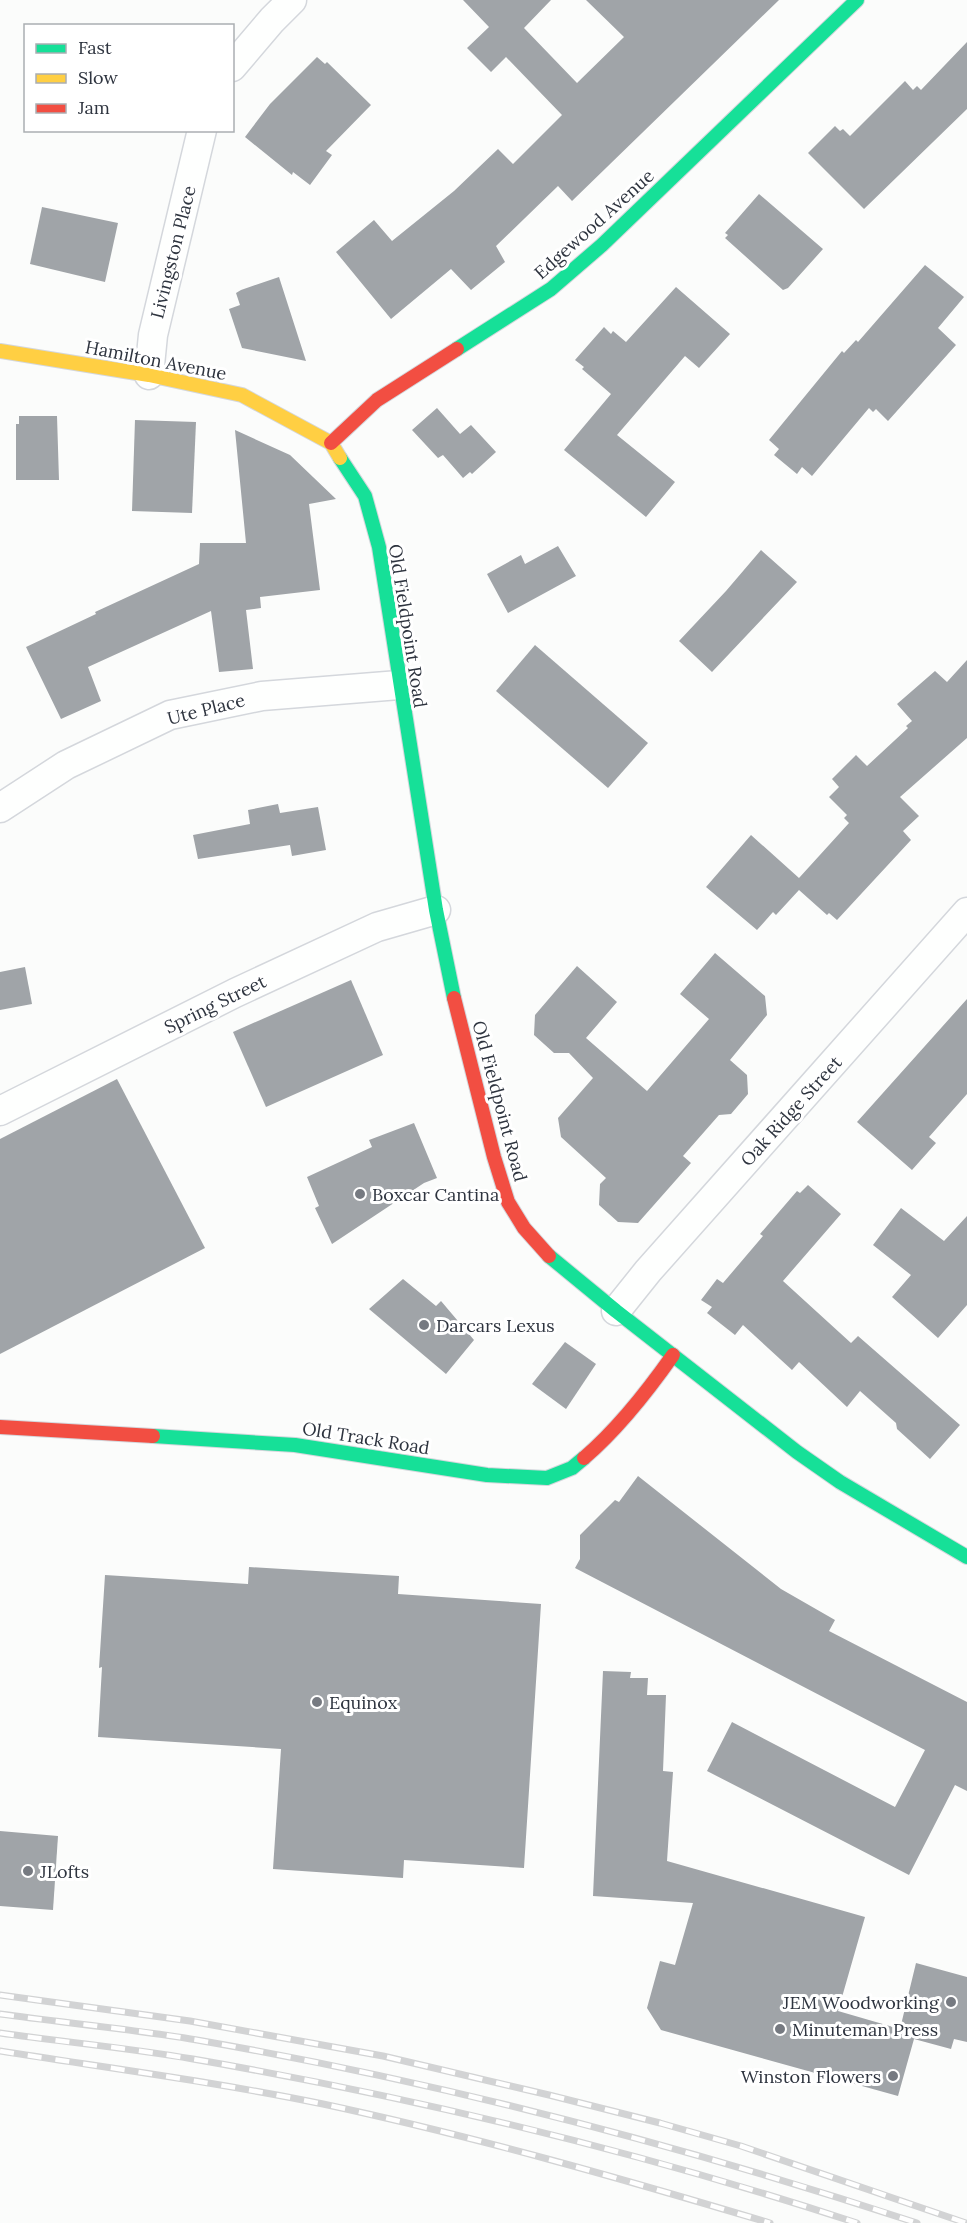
<svg xmlns="http://www.w3.org/2000/svg" width="967" height="2223" viewBox="0 0 967 2223" font-family="Lora,serif">
<style>
.building{fill:#a0a4a8}
.lines{fill:none;stroke-linecap:round;stroke-linejoin:round}
.street-casing{stroke:#d4d7dc;stroke-width:31}
.fast-casing{stroke:#d4d7dc;stroke-width:16}
.slow-casing{stroke:#d4d7dc;stroke-width:16}
.jam-casing{stroke:#d4d7dc;stroke-width:16}
.street{stroke:#fefffe;stroke-width:28}
.fast{stroke:#16e098;stroke-width:14}
.slow{stroke:#ffcf43;stroke-width:14}
.jam{stroke:#f24e42;stroke-width:14}
.rail-casing{stroke:#d2d3d4;stroke-width:7}
.rail{stroke:#fff;stroke-width:4.5;stroke-dasharray:14;stroke-linecap:butt}
.poi-dot{fill:#767a81;stroke:#fff;stroke-width:2}
.labels{text-anchor:middle;dominant-baseline:central;stroke-width:6;stroke-linejoin:round;paint-order:stroke}
.street-label{font-size:18px;fill:#2e343f;stroke:#fff}
.poi-label{font-size:18px;fill:#2e343f;stroke:#fff;text-anchor:start}
</style>
<rect width="100%" height="100%" fill="#fbfcfb"/>
<!-- building -->
<g class="building">
<path d="M463,0h88l-27,28 53,55 47,-46 -38,-37h193l-207,201 -14,-15 -62,60 9,16 -34,28 -20,-21 -60,50 -55,-67 38,-32 18,21 62,-50 44,-42 15,15 49,-49 -56,-58 -15,15 -24,-24 22,-21z"/>
<path d="M967,42v67l-103,100 -56,-56 27,-27 5,5 3,-2 7,7 55,-55 8,9 4,-4 4,4z"/>
<path d="M317,57l8,7 2,-2 44,43 -45,46 6,4 -22,30 -17,-13 -1,3 -47,-38 25,-33z"/>
<path d="M759,194l64,55 -35,39 -5,2 -58,-52 3,-3 -3,-2z"/>
<path d="M42,207l76,16 -13,59 -75,-18z"/>
<path d="M925,265l39,32 -26,31 18,17 -68,76 -12,-12 -3,3 -4,-4 -57,68 -10,-9 -5,7 -23,-19 5,-6 -10,-9 73,-89 2,2 12,-13 2,2z"/>
<path d="M279,277l27,84 -64,-13 -13,-39 11,-4 -4,-12 5,-3z"/>
<path d="M676,287l54,47 -31,34 -14,-12 -68,79 58,47 -29,35 -82,-67 47,-56 -29,-25 2,-2 -9,-7 29,-33 7,7 2,-3 13,11z"/>
<path d="M437,408l23,26 11,-9 25,27 -24,22 -2,-2 -7,6 -20,-23 -5,3 -26,-28z"/>
<path d="M19,416h38l2,64h-43v-56h3z"/>
<path d="M135,420l61,2 -4,91 -60,-2z"/>
<path d="M235,430l55,25 46,44 -27,5 11,86 -60,7 1,11 -15,2 7,59 -34,3 -8,-61 -123,56 13,34 -40,18 -35,-72 70,-33 -1,-2 104,-48 1,-21h46z"/>
<path d="M558,546l18,30 -68,37 -21,-39 34,-19 4,9z"/>
<path d="M761,550l36,32 -85,90 -33,-31 47,-50z"/>
<path d="M535,645l113,98 -40,45 -112,-97z"/>
<path d="M967,660v78l-67,59 19,19 -16,15 8,9 -74,80 -8,-7 -2,2 -28,-25 -23,25 -3,-3 -16,18 -51,-43 45,-52 48,43 50,-55 -5,-5 3,-3 -18,-18 10,-10 -7,-8 24,-24 11,11 41,-38 -2,-2 6,-5 -15,-17 38,-33 12,11z"/>
<path d="M278,804l2,9 38,-6 8,43 -34,6 -2,-11 -92,14 -5,-24 57,-11 -2,-14z"/>
<path d="M715,953l50,43 2,19 -37,45 17,15 1,19 -17,20 -12,1 -36,41 8,7 -53,60 -20,-1 -19,-17 1,-21 6,-6 -45,-41 -3,-19 35,-40 -24,-25h-15l-20,-18 1,-20 42,-49 40,36 -31,36 61,53 62,-72 -29,-25z"/>
<path d="M25,967l7,37 -32,6v-38z"/>
<path d="M351,980l32,75 -117,52 -33,-75z"/>
<path d="M967,999v95l-38,43 7,6 -24,27 -55,-48z"/>
<path d="M117,1079l88,169 -205,106v-215z"/>
<path d="M414,1123l23,55 -13,5 -92,61 -17,-36 4,-2 -12,-29 65,-30 -3,-7z"/>
<path d="M808,1185l33,29 -58,67 68,62 7,-7 102,89 -30,34 -33,-30 -1,-6 -36,-32 -13,16 -48,-45 -7,8 -49,-45 -8,10 -28,-22 5,-6 -11,-7 16,-21 6,4 40,-47 -3,-2 37,-43 3,2z"/>
<path d="M901,1208l43,33 23,-25v89l-29,33 -46,-41 19,-22 -38,-30z"/>
<path d="M403,1279l33,27 5,-5 33,39 -28,34 -77,-65z"/>
<path d="M565,1342l31,22 -30,45 -34,-25z"/>
<path d="M638,1476l143,113 54,31 -6,11 138,71v89l-12,-6 -46,90 -202,-104 25,-49 163,85 30,-57 -350,-182 5,-9v-24l35,-35 4,2z"/>
<path d="M249,1567l150,9 -1,18 143,10 -17,264 -120,-8 -1,18 -130,-9 8,-120 -183,-12 4,-70 -3,1 6,-93 143,9z"/>
<path d="M603,1671l28,1 -1,6h18l-1,17h19l-3,76 10,1 -6,89 198,56 -27,94 62,18 16,-66 51,14v65l-13,-3 -3,10 -37,-10 -16,57 -237,-66 -14,-22 13,-47 15,4 18,-62 -100,-7z"/>
<path d="M0,1831l58,5 -5,74 -53,-4z"/>
</g>
<g class="lines">
<!-- street casing -->
<g class="street-casing">
<g id="street">
<path d="M232,67l40,-47 20,-20"/>
<path d="M149,375l4,-40 49,-205"/>
<path d="M0,808l66,-43 104,-50 92,-19 137,-11"/>
<path d="M0,1111l235,-118 142,-66 59,-17"/>
<path d="M616,1311l32,-40 319,-359"/>
</g>
</g>
<!-- fast casing -->
<g class="fast-casing">
<g id="fast">
<path d="M457,349l94,-60 51,-44 255,-245"/>
<path d="M340,458l25,38 14,51 57,363 18,88"/>
<path d="M549,1256l67,55 181,141 43,30 127,75"/>
<path d="M153,1436l142,9 192,30 60,3 25,-10 12,-10"/>
</g>
</g>
<!-- slow casing -->
<g class="slow-casing">
<path id="slow" d="M0,351l149,24 93,20 89,48 9,15"/>
</g>
<!-- jam casing -->
<g class="jam-casing">
<g id="jam">
<path d="M331,443l46,-43 80,-51"/>
<path d="M454,998l40,159 14,45 16,26 25,28"/>
<path d="M0,1427l153,9"/>
<path d="M584,1458c35,-30 63,-66 89,-103"/>
</g>
</g>
<!-- street -->
<use href="#street" class="street"/>
<!-- fast -->
<use href="#fast" class="fast"/>
<!-- slow -->
<use href="#slow" class="slow"/>
<!-- jam -->
<use href="#jam" class="jam"/>
<!-- rail casing -->
<g class="rail-casing">
<g id="rail">
<path d="M0,1995l190,26 193,35 166,39 111,28 81,23 225,77"/>
<path d="M0,2014c66,9 132,15 197,26 243,42 486,106 720,183"/>
<path d="M0,2033c64,9 129,15 193,26 225,39 448,93 664,164"/>
<path d="M0,2051c108,17 216,31 323,53 150,32 300,75 447,119"/>
</g>
</g>
<!-- rail -->
<use href="#rail" class="rail"/>
</g>
<!-- markers -->
<g class="poi-dot">
<circle cx="360" cy="1194" r="6"/>
<circle cx="424" cy="1325" r="6"/>
<circle cx="317" cy="1702" r="6"/>
<circle cx="28" cy="1871" r="6"/>
<circle cx="951" cy="2002" r="6"/>
<circle cx="780" cy="2029" r="6"/>
<circle cx="893" cy="2076" r="6"/>
</g>
<g class="labels">
<!-- street labels -->
<g class="street-label">
<text transform="translate(594 224) rotate(-42)">Edgewood Avenue</text>
<text transform="translate(173 252) rotate(-76)">Livingston Place</text>
<text transform="translate(156 360) rotate(11)">Hamilton Avenue</text>
<text transform="translate(408 626) rotate(81)">Old Fieldpoint Road</text>
<text transform="translate(206 709) rotate(-14)">Ute Place</text>
<text transform="translate(215 1004) rotate(-26)">Spring Street</text>
<text transform="translate(500 1101) rotate(75)">Old Fieldpoint Road</text>
<text transform="translate(791 1111) rotate(-48)">Oak Ridge Street</text>
<text transform="translate(366 1438) rotate(9)">Old Track Road</text>
</g>
<!-- poi labels -->
<g class="poi-label">
<text x="372" y="1194">Boxcar Cantina</text>
<text x="436" y="1325">Darcars Lexus</text>
<text x="329" y="1702">Equinox</text>
<text x="40" y="1871">JLofts</text>
<text x="939" y="2002" text-anchor="end">JEM Woodworking</text>
<text x="792" y="2029">Minuteman Press</text>
<text x="881" y="2076" text-anchor="end">Winston Flowers</text>
</g>
</g>
<!-- legend -->
<rect x="24" y="24" width="210" height="108" fill="#ffffff" stroke="#abaeb2" stroke-width="1.5"/>
<rect x="36" y="44" width="30" height="9" fill="#16e098" stroke="#abaeb2" stroke-width="1.5"/>
<text x="78" y="54" font-size="18" fill="#2e343f">Fast</text>
<rect x="36" y="74" width="30" height="9" fill="#ffcf43" stroke="#abaeb2" stroke-width="1.5"/>
<text x="78" y="84" font-size="18" fill="#2e343f">Slow</text>
<rect x="36" y="104" width="30" height="9" fill="#f24e42" stroke="#abaeb2" stroke-width="1.5"/>
<text x="78" y="114" font-size="18" fill="#2e343f">Jam</text>
</svg>
